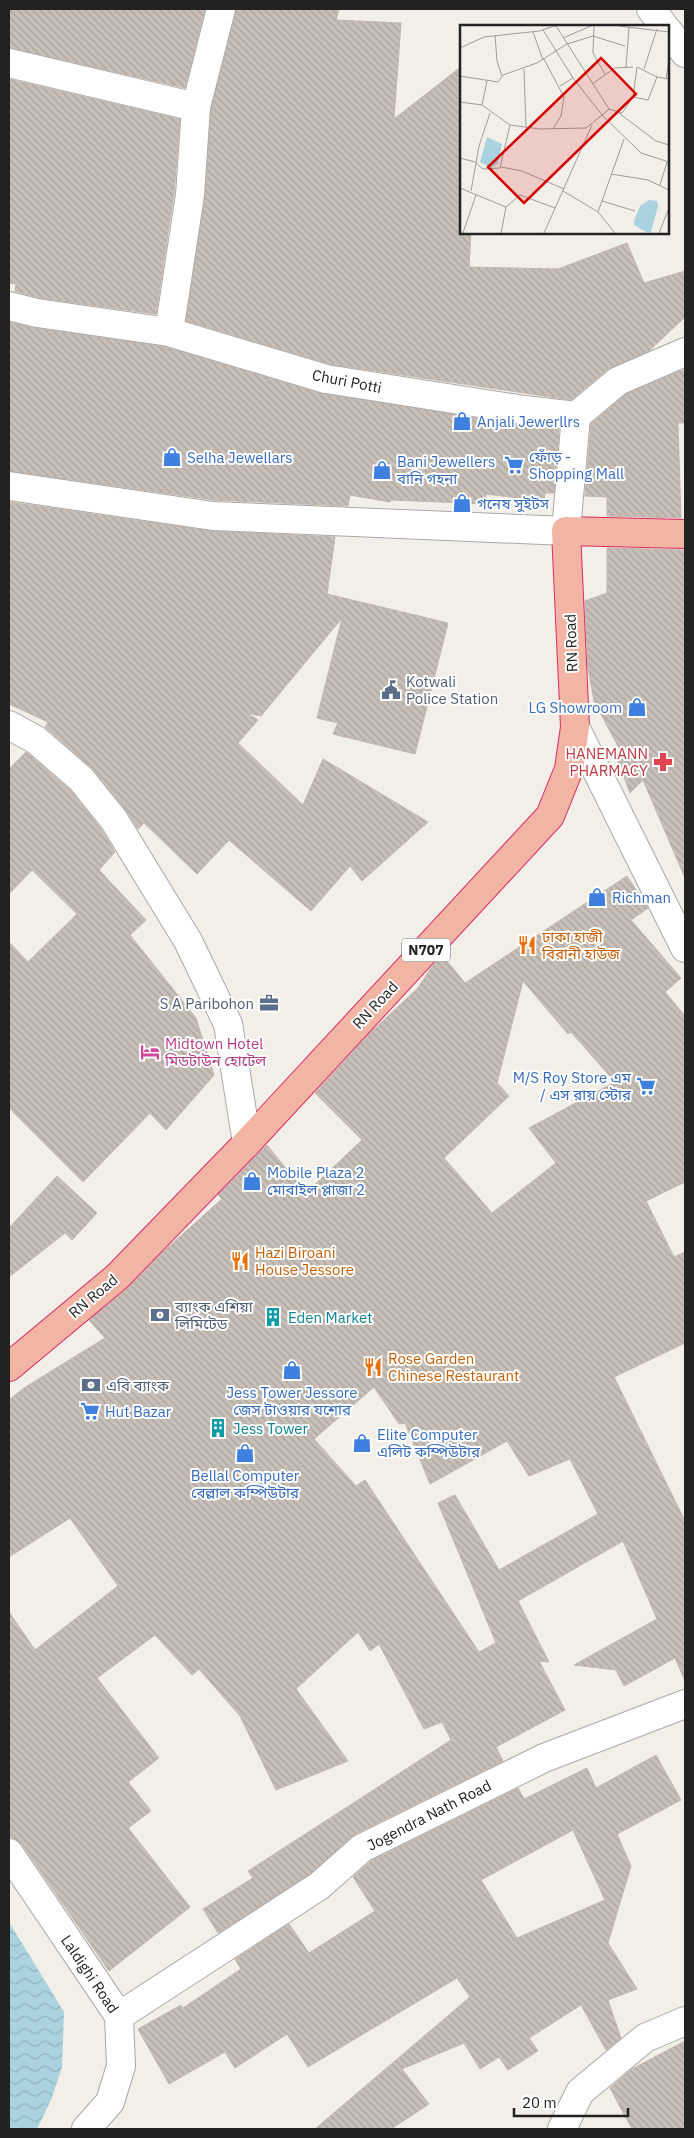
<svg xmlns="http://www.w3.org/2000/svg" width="694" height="2138" viewBox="0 0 694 2138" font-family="'IBM Plex Sans','Noto Sans Bengali',sans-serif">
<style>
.water{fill:url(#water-waves)}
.building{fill:url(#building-back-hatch);stroke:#c4b6ab;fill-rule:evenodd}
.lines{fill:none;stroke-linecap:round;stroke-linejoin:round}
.minor-casing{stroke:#a9a9a9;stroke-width:30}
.tertiary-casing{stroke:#a9a9a9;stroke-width:30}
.trunk-casing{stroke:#dc2a67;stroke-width:30}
.minor{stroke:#fff;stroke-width:28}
.tertiary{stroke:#fff;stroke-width:28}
.trunk{stroke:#f2b4a3;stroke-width:28}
.labels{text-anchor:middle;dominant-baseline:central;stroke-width:4;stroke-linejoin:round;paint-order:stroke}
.shield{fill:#fff;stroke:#646464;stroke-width:1}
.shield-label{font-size:14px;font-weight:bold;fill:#222}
.street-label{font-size:15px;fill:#222;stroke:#fff}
.shop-label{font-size:15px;fill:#366cbe;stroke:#fff;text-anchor:start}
.service-label{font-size:15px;fill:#4e5e75;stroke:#fff;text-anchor:start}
.health-label{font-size:15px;fill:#be3a42;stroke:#fff;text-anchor:end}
.food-label{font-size:15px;fill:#c56008;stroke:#fff;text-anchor:start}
.hotel-label{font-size:15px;fill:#b23c85;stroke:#fff;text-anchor:start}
.culture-label{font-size:15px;fill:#0d838f;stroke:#fff;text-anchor:start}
.inset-road{fill:none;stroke:#9f9d99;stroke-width:1}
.view{fill:#d40000;fill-opacity:0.15;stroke:#d40000;stroke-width:2.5}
.inset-edge{fill:none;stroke:#222;stroke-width:2.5}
</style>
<defs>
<pattern id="water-waves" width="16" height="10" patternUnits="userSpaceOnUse" patternTransform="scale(1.25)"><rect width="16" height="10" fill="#aad3df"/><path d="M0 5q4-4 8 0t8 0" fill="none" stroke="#92b5bf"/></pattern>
<pattern id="building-back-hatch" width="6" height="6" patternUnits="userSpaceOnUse" patternTransform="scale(1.25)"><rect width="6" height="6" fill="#c7bfb8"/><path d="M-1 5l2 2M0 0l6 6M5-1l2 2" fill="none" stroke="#aba49e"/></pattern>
</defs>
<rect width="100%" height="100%" fill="#f2efe9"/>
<!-- water -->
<path class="water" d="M9,1922l55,90 -2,55 -11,33 -14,29h-28z"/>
<!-- building -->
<g class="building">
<path d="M9,9h196l-20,79 -176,-40z"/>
<path d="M236,9h103l-3,11 65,3 -7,96 68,-53v166h9l-2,35 89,2 69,-26 17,40 41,-12v46l-36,34 -41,18 -37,31 -242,-36 -143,-43 19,-124 6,-88z"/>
<path d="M9,79l171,40 -6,74 -18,121 -116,-16 -25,-7 1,-7 -7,-1z"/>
<path d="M9,322l26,6 131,19 158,47 235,36 -5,63h-9l-1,8 -58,-7v10l-95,-4 -1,2 -40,-7 -2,11 -134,-6 -205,-29z"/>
<path d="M680,371h5v52h-7l3,95 -74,-2v-19l-22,-1 6,-72 35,-30z"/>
<path d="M9,502l202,29 124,6 -8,57 121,29 -33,131 -82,-20 5,-11 -21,-5 25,-100 -81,98 -15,-3 12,7 -20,23 65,62 20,-46 105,63 -66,59 -12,-15 -39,45 -82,-71 -32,34 -53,-51 -6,6 -12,-19 -33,-41 -48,-42 3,-5 -39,-18z"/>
<path d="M607,548l78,2v328l-42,-98 -13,13 -14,-37 6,-2 -28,-53 -6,-33 -3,-67 22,-8z"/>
<path d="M26,752l44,38 31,39 14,23 -16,18 47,50 -16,15 66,83 18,57 -48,55 -16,-17 -67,69 -74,-74v-166l19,20 49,-48 -45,-44 -23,24v-125z"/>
<path d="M627,876l21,32 -17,12 50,58 -16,14 20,24v166l-39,19 28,56 11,-5v91l-71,34 71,144v160l-10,-23 -51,28 -8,-16 -42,-5 83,-46 -34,-78 -105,60 31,61 -10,-1 26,49 -69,37 7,14 -148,73 -45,40 -92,59 -15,-24 50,-31 -5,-7 203,-131 -9,-18 -18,7 -45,-85 -9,7 -12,-19 -62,57 52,72 -72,29 -36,-74 -41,-47 -7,6 -37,-40 -58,43 62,80 -31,24 23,29 -23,17 62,79 -81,64 -87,-127 -13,-8v-224l26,38 83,-64 -48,-68 -61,39v-157l15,-12 81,-50 -16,-18 38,-31 39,-40 56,-50 -4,-4 49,-50 39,48 56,-53 -47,-47 56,-61 47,-44 13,-20 11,-13 23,28zM523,981l45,53 3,-2 44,50 -86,46 27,35 -64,50 -48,-55 65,-62 -12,-13zM374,1387l25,37 6,-1 25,61 77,-43 22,35 41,-17 28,55 -99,56 -44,-75 -17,8 58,140 -17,9 -114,-172 -9,6 -42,-47z"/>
<path d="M57,1176l40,37 -25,27 -7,-7 -56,44v-49z"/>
<path d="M656,1755l25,45 -64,34 14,32 -23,77 29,46 -29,11 13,38 -15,12 -25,-45 -52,33 9,13 -30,19 -9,-13 -19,12 -16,-26 -62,26 27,35 -38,25h-76l155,-132 -13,-19 -149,89 -21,-33 -52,34 -10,-16 -56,32 -31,-55 43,-24 2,3 58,-39 -6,-10 54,-35 20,29 66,-42 -22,-34 18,-16 147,-73 6,11 63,-31 9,20zM573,1830l32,70 -88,38 -36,-58z"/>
<path d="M685,2041v88h-53l-22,-41 22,-19z"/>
</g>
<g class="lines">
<!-- minor casing -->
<g class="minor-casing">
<g id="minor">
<path d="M651,9l13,17"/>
<path d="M668,31l17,22"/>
<path d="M9,63l187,44"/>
<path d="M9,306l28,7 132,19 157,47 198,31 52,6 -10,115 -353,-15 -204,-30"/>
<path d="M169,332l21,-137 6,-88 25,-98"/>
<path d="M576,416l42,-35 67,-29"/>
<path d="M9,725l27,15 45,39 33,41 74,121 40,83 19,119"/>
<path d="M9,1853l110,163 2,50 -11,36 -24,27"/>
<path d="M119,2016l200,-130 43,-38 182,-90 141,-54"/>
<path d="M562,2129l18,-37 65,-54 40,-17"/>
</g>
</g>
<!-- tertiary casing -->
<g class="tertiary-casing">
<path id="tertiary" d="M575,727l110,221"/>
</g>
<!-- trunk casing -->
<g class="trunk-casing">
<path id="trunk" d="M9,1367l108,-90 130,-134 303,-327 19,-47 6,-42 -9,-196 119,3"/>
</g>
<!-- minor -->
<use href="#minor" class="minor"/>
<!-- tertiary -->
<use href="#tertiary" class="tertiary"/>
<!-- trunk -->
<use href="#trunk" class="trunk"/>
</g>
<!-- icons -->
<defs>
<g id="shop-bare" transform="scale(1.5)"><path d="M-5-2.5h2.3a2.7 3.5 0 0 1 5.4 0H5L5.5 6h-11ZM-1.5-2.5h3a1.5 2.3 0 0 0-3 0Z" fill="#3f7fe0" stroke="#fff" stroke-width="2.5" paint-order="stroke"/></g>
<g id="supermarket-bare" transform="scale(1.5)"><path d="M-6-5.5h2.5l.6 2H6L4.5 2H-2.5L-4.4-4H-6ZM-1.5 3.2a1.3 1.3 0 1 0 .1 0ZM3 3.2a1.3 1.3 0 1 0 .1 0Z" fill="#3f7fe0" stroke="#fff" stroke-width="2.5" paint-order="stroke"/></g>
<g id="civic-bare" transform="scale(1.5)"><path d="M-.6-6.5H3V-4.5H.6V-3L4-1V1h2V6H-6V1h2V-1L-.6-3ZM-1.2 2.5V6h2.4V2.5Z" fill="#5c6f8a" stroke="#fff" stroke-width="2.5" paint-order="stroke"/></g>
<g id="pharmacy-bare" transform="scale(1.5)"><path d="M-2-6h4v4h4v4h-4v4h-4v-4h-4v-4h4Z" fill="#e0444e" stroke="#fff" stroke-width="2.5" paint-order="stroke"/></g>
<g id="restaurant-bare" transform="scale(1.5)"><path d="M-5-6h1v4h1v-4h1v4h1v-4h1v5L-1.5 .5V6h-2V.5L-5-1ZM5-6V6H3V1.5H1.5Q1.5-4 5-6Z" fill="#e8710a" stroke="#fff" stroke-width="2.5" paint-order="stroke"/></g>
<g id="office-bare" transform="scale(1.5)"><path d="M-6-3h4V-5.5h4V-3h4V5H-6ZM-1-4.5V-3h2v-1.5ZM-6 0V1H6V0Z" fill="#5c6f8a" stroke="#fff" stroke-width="2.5" paint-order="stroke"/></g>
<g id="hotel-bare" transform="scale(1.5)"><path d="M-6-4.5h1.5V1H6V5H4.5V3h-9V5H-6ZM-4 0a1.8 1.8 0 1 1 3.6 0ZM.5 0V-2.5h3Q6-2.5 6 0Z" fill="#d1479c" stroke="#fff" stroke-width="2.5" paint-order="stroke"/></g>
<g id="bank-bare" transform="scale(1.5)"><path d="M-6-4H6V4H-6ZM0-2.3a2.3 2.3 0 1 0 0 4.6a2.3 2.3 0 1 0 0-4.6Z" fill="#5c6f8a" stroke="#fff" stroke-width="2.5" paint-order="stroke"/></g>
<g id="building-bare" transform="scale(1.5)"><path d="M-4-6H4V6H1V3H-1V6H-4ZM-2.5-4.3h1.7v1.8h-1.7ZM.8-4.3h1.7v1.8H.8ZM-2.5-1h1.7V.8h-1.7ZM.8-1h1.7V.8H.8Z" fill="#0f9aa8" stroke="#fff" stroke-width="2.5" paint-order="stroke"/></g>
</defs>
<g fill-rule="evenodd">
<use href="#shop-bare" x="462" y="421"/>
<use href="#shop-bare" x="172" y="457"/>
<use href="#supermarket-bare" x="514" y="465"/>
<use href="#shop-bare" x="382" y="470"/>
<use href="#shop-bare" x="462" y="503"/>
<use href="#civic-bare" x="391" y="690"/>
<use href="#shop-bare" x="637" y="707"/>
<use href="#pharmacy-bare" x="663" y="762"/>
<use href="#shop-bare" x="597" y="897"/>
<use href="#restaurant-bare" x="527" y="945"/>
<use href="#office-bare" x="269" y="1003"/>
<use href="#hotel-bare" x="150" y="1052"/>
<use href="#supermarket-bare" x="646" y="1086"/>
<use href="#shop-bare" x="252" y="1181"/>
<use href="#restaurant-bare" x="240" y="1261"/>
<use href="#bank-bare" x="160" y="1315"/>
<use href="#building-bare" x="273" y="1317"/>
<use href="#restaurant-bare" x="373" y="1367"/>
<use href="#shop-bare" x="292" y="1370"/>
<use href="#bank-bare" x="91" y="1385"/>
<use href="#supermarket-bare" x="90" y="1411"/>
<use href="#building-bare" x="218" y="1428"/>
<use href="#shop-bare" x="362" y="1443"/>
<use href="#shop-bare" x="245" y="1453"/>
</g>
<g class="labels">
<!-- shield labels -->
<rect class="shield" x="402" y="938.5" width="48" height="23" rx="4"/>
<g class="shield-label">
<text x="426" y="950">N707</text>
</g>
<!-- street labels -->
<g class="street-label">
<text transform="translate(347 381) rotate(11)">Churi Potti</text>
<text transform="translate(571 643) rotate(-92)">RN Road</text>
<text transform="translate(375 1005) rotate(-47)">RN Road</text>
<text transform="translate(93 1296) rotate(-40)">RN Road</text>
<text transform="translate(429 1815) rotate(-27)">Jogendra Nath Road</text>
<text transform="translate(90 1974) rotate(56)">Laldighi Road</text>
</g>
<!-- shop labels -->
<g class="shop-label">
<text x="477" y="421">Anjali Jewerllrs</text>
<text x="529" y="456">ফোঁড় -<tspan x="529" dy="17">Shopping Mall</tspan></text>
<text x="187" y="457">Selha Jewellars</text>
<text x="397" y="461">Bani Jewellers<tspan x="397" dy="17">বানি গহনা</tspan></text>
<text x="477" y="503">গনেষ সুইটস</text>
<text x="622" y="707" text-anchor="end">LG Showroom</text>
<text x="612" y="897">Richman</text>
<text x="631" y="1077" text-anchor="end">M/S Roy Store এম<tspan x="631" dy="17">/ এস রায় স্টোর</tspan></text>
<text x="267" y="1172">Mobile Plaza 2<tspan x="267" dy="17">মোবাইল প্লাজা 2</tspan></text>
<text x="292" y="1392" text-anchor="middle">Jess Tower Jessore<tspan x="292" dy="17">জেস টাওয়ার যশোর</tspan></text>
<text x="105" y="1411">Hut Bazar</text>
<text x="377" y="1434">Elite Computer<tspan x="377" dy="17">এলিট কম্পিউটার</tspan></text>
<text x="245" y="1475" text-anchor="middle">Bellal Computer<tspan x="245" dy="17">বেল্লাল কম্পিউটার</tspan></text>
</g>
<!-- service labels -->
<g class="service-label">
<text x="406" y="681">Kotwali<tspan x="406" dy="17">Police Station</tspan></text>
<text x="254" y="1003" text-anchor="end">S A Paribohon</text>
<text x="175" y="1306">ব্যাংক এশিয়া<tspan x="175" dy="17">লিমিটেড</tspan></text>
<text x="106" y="1385">এবি ব্যাংক</text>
</g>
<!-- health labels -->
<g class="health-label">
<text x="648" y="753">HANEMANN<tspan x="648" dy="17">PHARMACY</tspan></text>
</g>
<!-- food labels -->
<g class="food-label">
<text x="542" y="936">ঢাকা হাজী<tspan x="542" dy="17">বিরানী হাউজ</tspan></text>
<text x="255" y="1252">Hazi Biroani<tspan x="255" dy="17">House Jessore</tspan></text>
<text x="388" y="1358">Rose Garden<tspan x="388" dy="17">Chinese Restaurant</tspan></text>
</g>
<!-- hotel labels -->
<g class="hotel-label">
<text x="165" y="1043">Midtown Hotel<tspan x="165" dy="17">মিডটাউন হোটেল</tspan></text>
</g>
<!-- culture labels -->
<g class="culture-label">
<text x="288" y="1317">Eden Market</text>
<text x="233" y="1428">Jess Tower</text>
</g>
</g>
<!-- overview -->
<g transform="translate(460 25)">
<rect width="209" height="209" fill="#f2efe9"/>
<path d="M27,112l15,7 -4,20 -7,4 -11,-6zM189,175l8,1 1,5 -7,26 -3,1 -14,-8v-4l6,-15z" fill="#aad3df"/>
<path class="inset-road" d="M134,1l-1,27 12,21M159,1l50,6M83,5l30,48 29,37 7,-6 -53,-83M73,7l10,28M35,10l2,26 5,15M103,13l28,-12M0,23l24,-11 55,-6 16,-5M84,34l20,38 -3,19 -8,13M166,42l3,-40M64,44l2,58M184,44l13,-40M0,51l38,6 5,-7 34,-12 30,-19 26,-8 32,10M206,54l3,-19M132,59l23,-16 18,-1M100,61l13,-8M173,72l4,-30 20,10 12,2M0,77l22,3 28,20 30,4 46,-1 16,-13 39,38 28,9M22,80l5,-24M149,84l13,4 11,-16 15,3 9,-23M159,88l37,28 13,4M0,133l15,4M15,137l8,7 17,-1 10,-43M41,142l21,4 42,18M151,149l37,6 21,10M200,160l7,-23M0,163l46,19 14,-12 35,13M11,166l8,-45 11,-33M103,166l35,21 17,21M142,176l33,10M138,187l26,-73M3,208l13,-38M41,208l5,-26M84,208l48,-108M199,208l10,-25"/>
<path class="view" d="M141,33l35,36 -112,109 -36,-36z"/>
<rect width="209" height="209" class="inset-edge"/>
</g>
<!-- border -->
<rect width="694" height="2138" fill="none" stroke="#222222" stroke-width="20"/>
<!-- scale -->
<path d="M514 2108v8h114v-8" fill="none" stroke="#222222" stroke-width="2.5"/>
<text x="522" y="2108" font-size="15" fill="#222222" stroke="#ffffff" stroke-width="4" paint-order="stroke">20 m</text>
</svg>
